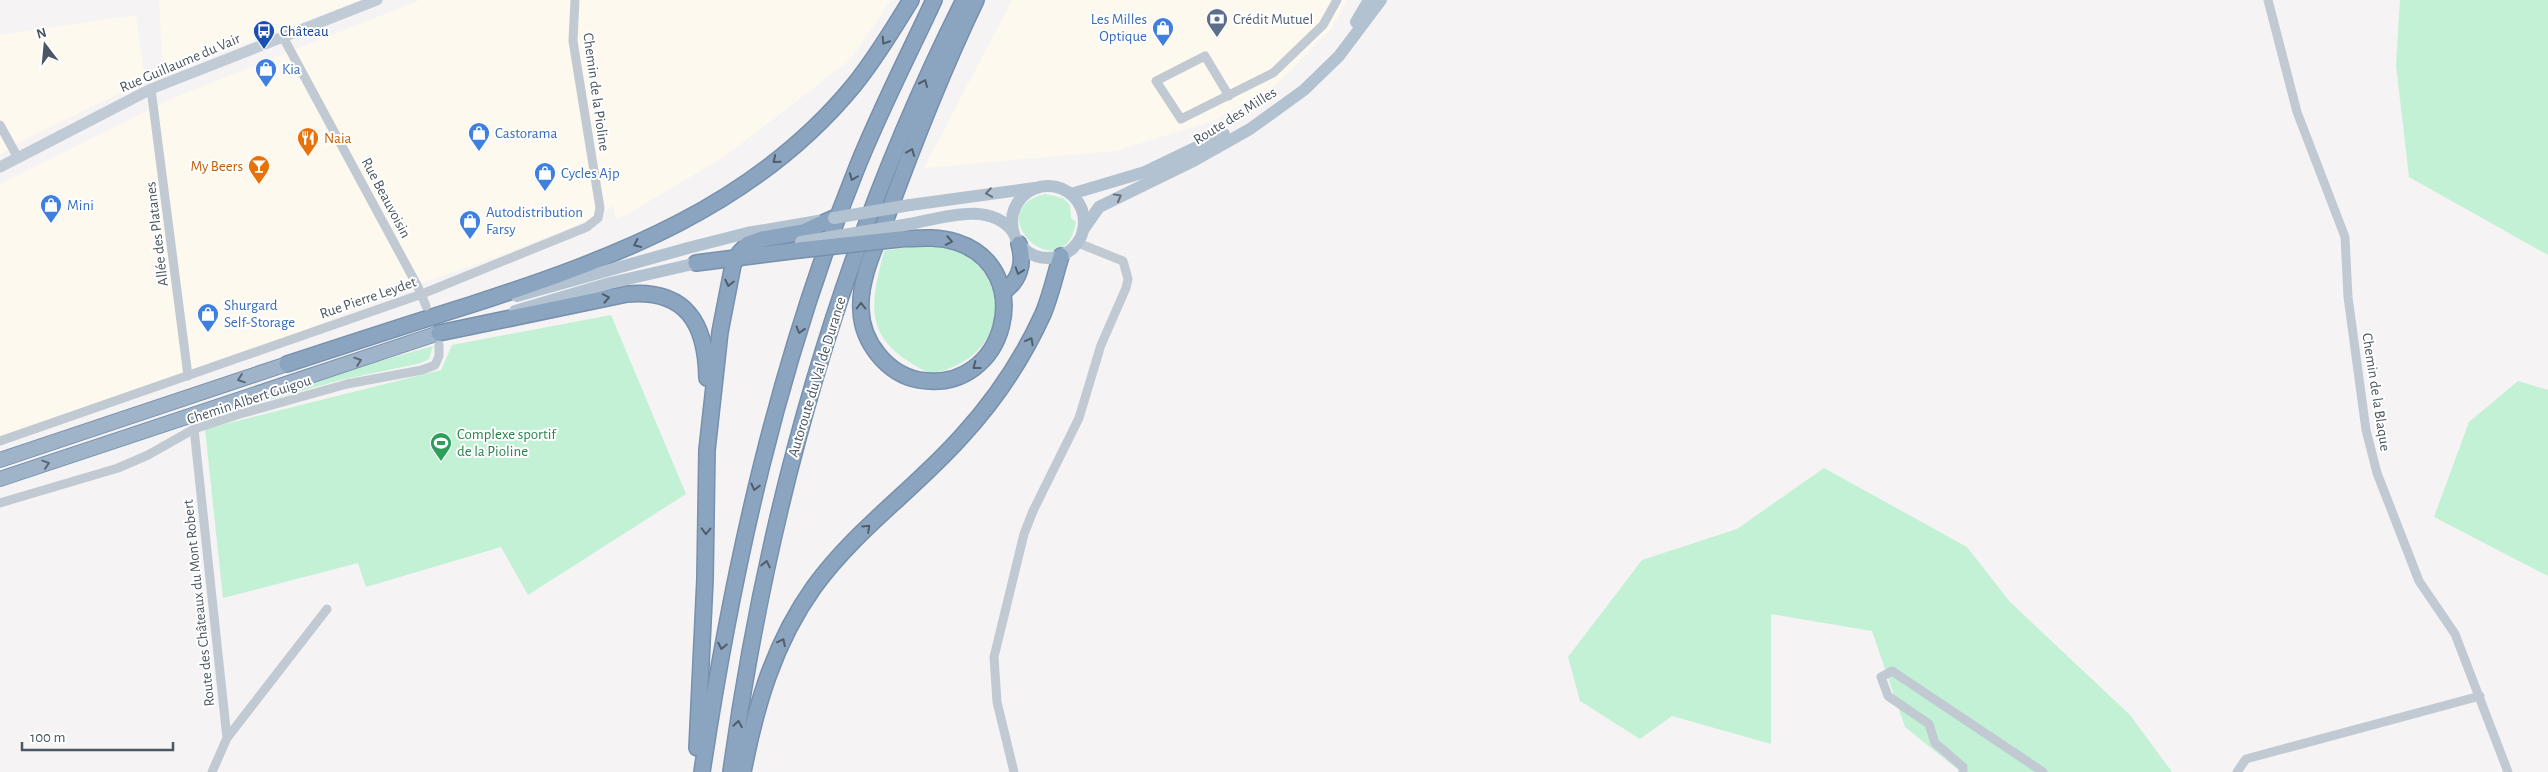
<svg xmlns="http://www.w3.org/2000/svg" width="2548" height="772" viewBox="0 0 2548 772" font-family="'Alegreya Sans',sans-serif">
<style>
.commercial{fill:#fdf9ef}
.green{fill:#c3f1d5}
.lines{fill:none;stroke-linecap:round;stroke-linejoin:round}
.trunk-casing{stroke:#7690ad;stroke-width:16}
.motorway-casing{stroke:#7690ad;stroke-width:18}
.minor{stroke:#c1cad2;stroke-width:9}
.secondary{stroke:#c1cbd6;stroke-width:11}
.primary{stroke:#b3c2d1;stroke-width:12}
.trunk{stroke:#9fb4c9;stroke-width:14}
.motorway{stroke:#8ba5c1;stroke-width:15}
.motorway-bridge-casing{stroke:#7690ad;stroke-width:18;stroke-linecap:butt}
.primary-bridge{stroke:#b3c2d1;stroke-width:12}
.motorway-bridge{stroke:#8ba5c1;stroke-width:15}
.oneway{stroke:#505e6b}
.oneway2{stroke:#64717d}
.oneway3{stroke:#5b6976}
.labels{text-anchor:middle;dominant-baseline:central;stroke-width:4;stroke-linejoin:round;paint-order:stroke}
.shop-label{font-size:15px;fill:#366cbe;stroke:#fff;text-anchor:start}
.service-label{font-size:15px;fill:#4e5e75;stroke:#fff;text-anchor:start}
.transit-label{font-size:15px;fill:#164399;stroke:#fff;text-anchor:start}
.street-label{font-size:15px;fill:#4a5661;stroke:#fff}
.food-label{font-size:15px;fill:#c56008;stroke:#fff;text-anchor:start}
.leisure-label{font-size:15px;fill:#27864d;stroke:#fff;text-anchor:start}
</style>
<rect width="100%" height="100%" fill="#f5f3f3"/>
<!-- commercial -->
<g class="commercial">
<path d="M159,0h202l-198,74z"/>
<path d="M420,0h471l-40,59 -127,98 -98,58 -10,4 -3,-13 -26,15 -77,31 -107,38 -125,51 -105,38 -173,57v-252l175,-87z"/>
<path d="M1012,0h335l-15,28 -56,57 -61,35 -99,31 -192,17z"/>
<path d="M136,15l9,66 -120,58 -25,16v-120z"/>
</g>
<!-- green -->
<g class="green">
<path d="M2400,0h148v255l-139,-78 -13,-112z"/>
<path d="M1045,194l18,4 7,7 1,13 5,4c-12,71 -100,-11 -31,-28z"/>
<path d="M927,244c12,1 23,2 33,7 52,30 45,97 -10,117 -6,3 -15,6 -22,4 -9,-3 -18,-10 -26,-15 -40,-30 -28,-64 -18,-106z"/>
<path d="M611,315l75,179 -158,101 -27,-48 -135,40 -8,-24 -135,35 -18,-169 236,-59 11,-25z"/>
<path d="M433,346l-4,13 -8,4 -80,17 -100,28 -1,-2 101,-34z"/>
<path d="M2518,381l30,9v186l-114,-59 35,-95z"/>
<path d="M1824,468l143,79 43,55 120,113 42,57h-211l-56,-45 -33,-96 -101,-17v130l-99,-28 -32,23 -60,-38 -12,-44 74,-97 95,-31z"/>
</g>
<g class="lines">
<!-- trunk casing -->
<g class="trunk-casing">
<g id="trunk">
<path d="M0,460l287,-96"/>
<path d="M0,479l439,-146"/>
</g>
</g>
<!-- motorway casing -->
<g class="motorway-casing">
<g id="motorway">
<path d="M900,239c19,-1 38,-3 56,3 82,26 51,153 -37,138 -32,-6 -57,-38 -58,-70 -2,-30 14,-63 25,-91 27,-74 56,-148 90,-219"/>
<path d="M696,263l103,-13"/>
<path d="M1003,292c16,-11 22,-28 16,-48"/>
<path d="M439,333l188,-39c59,-5 79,29 80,84"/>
<path d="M287,364c61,-20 122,-40 183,-59 145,-47 285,-99 384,-220 22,-27 39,-56 57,-85"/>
<path d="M697,748l8,-169 2,-129 13,-118 13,-67 7,-13 8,-8 14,-5 41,-7 31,-14"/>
<path d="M702,772c31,-206 76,-408 154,-602 23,-58 52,-114 78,-170"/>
<path d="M731,772c37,-270 110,-527 233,-772"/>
<path d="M743,772c13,-67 31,-129 71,-185 42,-58 101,-98 148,-151 33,-36 61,-78 81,-122 8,-19 12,-39 18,-58"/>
</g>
</g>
<!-- minor -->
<g class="minor">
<path d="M2268,0l29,112 48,125 3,60 18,133 11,43 42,108 36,53 53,138"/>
<path d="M283,37l135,250 8,19"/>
<path d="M151,89l37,287"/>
<path d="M1229,96l-24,-40 -49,25 25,38 92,-46 50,-48 14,-25"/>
<path d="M0,125l18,33"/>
<path d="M194,429l33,309 -15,34"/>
<path d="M0,441l422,-147 165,-67 11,-9 2,-10 -27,-167 2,-41"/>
<path d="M0,503l118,-35 30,-13 46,-26 46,-15 107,-30 75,-14 13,-5 4,-9v-11"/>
<path d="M227,738l100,-129"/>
<path d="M1014,772l-17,-70 -3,-45 30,-123 9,-23 46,-93 22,-73 25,-57 2,-9 -5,-18 -45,-18"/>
<path d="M1963,772v-5l-28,-24 -6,-19 -41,-28 -7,-19 11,-6 151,101"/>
<path d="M2237,772l9,-13 234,-63"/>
</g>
<!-- secondary -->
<path class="secondary" d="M0,167l151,-78 226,-89"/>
<!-- primary -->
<g class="primary">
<path d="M1356,22l13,-22"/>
<circle cx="1048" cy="222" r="36"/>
<path d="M1071,194l74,-22 79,-38"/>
<path d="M910,205l125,-17"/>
<path d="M904,225c33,-5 85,-26 109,7"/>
<path d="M1083,230l16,-23 96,-47 55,-31 54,-39 35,-34 42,-56"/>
<path d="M517,296l171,-48 59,-15 71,-12"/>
<path d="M515,311l95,-28 96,-22"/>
</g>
<!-- trunk -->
<use href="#trunk" class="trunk"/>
<!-- motorway -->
<use href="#motorway" class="motorway"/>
<!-- motorway-bridge casing -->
<g class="motorway-bridge-casing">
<path id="motorway-bridge" d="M799,250l101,-11"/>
</g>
<!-- primary-bridge -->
<g class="primary-bridge">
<path d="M834,218l76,-13"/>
<path d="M801,242l103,-17"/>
</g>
<!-- motorway-bridge -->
<use href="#motorway-bridge" class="motorway-bridge"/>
</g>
<!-- one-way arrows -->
<defs><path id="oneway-chevron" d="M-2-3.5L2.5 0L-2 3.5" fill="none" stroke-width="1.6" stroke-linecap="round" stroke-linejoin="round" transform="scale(1.25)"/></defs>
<g class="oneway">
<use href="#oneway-chevron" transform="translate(885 41) rotate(122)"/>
<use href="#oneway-chevron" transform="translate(924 83) rotate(-66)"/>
<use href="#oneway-chevron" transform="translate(911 152) rotate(-68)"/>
<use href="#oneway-chevron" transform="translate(776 160) rotate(141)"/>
<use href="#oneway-chevron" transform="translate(853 177) rotate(111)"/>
<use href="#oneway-chevron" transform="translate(949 241) rotate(11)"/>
<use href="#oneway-chevron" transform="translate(637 244) rotate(155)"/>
<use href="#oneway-chevron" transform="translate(1019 271) rotate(109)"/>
<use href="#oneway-chevron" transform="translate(729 283) rotate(103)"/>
<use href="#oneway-chevron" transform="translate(606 298) rotate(-11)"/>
<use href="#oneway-chevron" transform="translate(861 306) rotate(-90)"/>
<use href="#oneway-chevron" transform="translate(800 330) rotate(107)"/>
<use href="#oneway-chevron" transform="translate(1030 341) rotate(-62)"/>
<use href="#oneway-chevron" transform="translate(976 366) rotate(143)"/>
<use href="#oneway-chevron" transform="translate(755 487) rotate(104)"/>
<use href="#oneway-chevron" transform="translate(867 528) rotate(-43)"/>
<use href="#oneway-chevron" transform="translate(706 531) rotate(91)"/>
<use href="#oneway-chevron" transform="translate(766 564) rotate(-78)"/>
<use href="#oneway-chevron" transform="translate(782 642) rotate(-64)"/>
<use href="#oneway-chevron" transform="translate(722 646) rotate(101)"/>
<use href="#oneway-chevron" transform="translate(738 724) rotate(-81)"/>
</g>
<g class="oneway2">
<use href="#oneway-chevron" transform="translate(989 193) rotate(172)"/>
<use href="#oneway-chevron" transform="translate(1118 197) rotate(-29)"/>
</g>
<g class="oneway3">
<use href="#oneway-chevron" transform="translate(358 361) rotate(-19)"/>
<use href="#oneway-chevron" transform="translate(241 379) rotate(161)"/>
<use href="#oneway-chevron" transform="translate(46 464) rotate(-18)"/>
</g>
<!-- icons -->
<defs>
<g id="bank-pin" transform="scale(1.125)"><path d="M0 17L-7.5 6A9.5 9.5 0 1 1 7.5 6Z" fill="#5c6f8a" stroke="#fff"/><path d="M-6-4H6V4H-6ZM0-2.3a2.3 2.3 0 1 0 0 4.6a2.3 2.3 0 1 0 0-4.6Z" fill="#fff"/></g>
<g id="shop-pin" transform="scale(1.125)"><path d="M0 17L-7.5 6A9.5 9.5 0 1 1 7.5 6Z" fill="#3f7fe0" stroke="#fff"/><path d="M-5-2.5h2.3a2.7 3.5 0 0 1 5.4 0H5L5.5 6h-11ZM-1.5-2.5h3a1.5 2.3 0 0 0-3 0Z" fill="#fff"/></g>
<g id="bus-pin" transform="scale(1.125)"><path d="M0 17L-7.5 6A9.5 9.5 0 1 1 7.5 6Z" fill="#1a4fb4" stroke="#fff"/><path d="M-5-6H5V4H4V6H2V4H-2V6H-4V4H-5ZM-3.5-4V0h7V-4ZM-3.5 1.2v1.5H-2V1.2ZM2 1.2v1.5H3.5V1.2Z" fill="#fff"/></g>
<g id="restaurant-pin" transform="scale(1.125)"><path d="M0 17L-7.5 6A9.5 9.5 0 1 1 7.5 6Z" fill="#e8710a" stroke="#fff"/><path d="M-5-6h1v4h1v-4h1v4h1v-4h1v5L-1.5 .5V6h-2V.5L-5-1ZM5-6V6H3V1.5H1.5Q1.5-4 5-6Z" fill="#fff"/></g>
<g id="bar-pin" transform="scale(1.125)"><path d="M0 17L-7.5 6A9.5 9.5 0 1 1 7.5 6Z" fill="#e8710a" stroke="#fff"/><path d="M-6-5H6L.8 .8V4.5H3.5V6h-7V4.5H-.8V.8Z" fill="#fff"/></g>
<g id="stadium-pin" transform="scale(1.125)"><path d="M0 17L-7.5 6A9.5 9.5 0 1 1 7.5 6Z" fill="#2e9e5b" stroke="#fff"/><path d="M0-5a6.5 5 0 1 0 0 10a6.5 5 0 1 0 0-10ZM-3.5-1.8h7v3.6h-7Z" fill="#fff"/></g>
</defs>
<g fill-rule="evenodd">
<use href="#bank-pin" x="1217" y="19"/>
<use href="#shop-pin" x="1163" y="28"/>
<use href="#bus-pin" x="264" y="31"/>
<use href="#shop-pin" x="266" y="69"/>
<use href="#shop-pin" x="479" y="133"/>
<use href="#restaurant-pin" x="308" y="138"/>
<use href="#bar-pin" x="259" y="166"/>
<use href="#shop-pin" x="545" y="173"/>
<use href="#shop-pin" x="51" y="205"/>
<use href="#shop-pin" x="470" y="221"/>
<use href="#shop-pin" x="208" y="314"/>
<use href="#stadium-pin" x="441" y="443"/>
</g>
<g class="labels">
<!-- shop labels -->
<g class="shop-label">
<text x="1147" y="19" text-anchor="end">Les Milles<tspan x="1147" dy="17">Optique</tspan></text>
<text x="282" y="69">Kia</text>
<text x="495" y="133">Castorama</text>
<text x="561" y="173">Cycles Ajp</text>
<text x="67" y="205">Mini</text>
<text x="486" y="212">Autodistribution<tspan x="486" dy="17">Farsy</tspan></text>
<text x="224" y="305">Shurgard<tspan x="224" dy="17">Self-Storage</tspan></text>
</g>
<!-- service labels -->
<g class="service-label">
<text x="1233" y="19">Crédit Mutuel</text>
</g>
<!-- transit labels -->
<g class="transit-label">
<text x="280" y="31">Château</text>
</g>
<!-- street labels -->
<g class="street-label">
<text transform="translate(180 63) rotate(-23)">Rue Guillaume du Vair</text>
<text transform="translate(596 92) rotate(82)">Chemin de la Pioline</text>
<text transform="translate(1235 116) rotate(-32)">Route des Milles</text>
<text transform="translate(386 198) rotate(62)">Rue Beauvoisin</text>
<text transform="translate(157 234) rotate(-97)">Allée des Platanes</text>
<text transform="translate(368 298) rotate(-19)">Rue Pierre Leydet</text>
<text transform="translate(817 377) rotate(-73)">Autoroute du Val de Durance</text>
<text transform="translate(2376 392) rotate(81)">Chemin de la Blaque</text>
<text transform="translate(249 400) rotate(-18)">Chemin Albert Guigou</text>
<text transform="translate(199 603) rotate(-96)">Route des Châteaux du Mont Robert</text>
</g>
<!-- food labels -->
<g class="food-label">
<text x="324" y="138">Naia</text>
<text x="243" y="166" text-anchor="end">My Beers</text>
</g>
<!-- leisure labels -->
<g class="leisure-label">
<text x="457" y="434">Complexe sportif<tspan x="457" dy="17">de la Pioline</tspan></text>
</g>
</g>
<!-- north arrow -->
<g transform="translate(45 45) rotate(344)" stroke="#ffffff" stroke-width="4" paint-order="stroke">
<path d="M0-4L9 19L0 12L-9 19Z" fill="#4a5661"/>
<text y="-8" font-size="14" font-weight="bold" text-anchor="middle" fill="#4a5661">N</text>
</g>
<!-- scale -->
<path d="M22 742v8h151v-8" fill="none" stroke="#4a5661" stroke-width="2.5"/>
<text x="30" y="742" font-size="15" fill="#4a5661" stroke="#ffffff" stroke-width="4" paint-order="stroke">100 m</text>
</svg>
